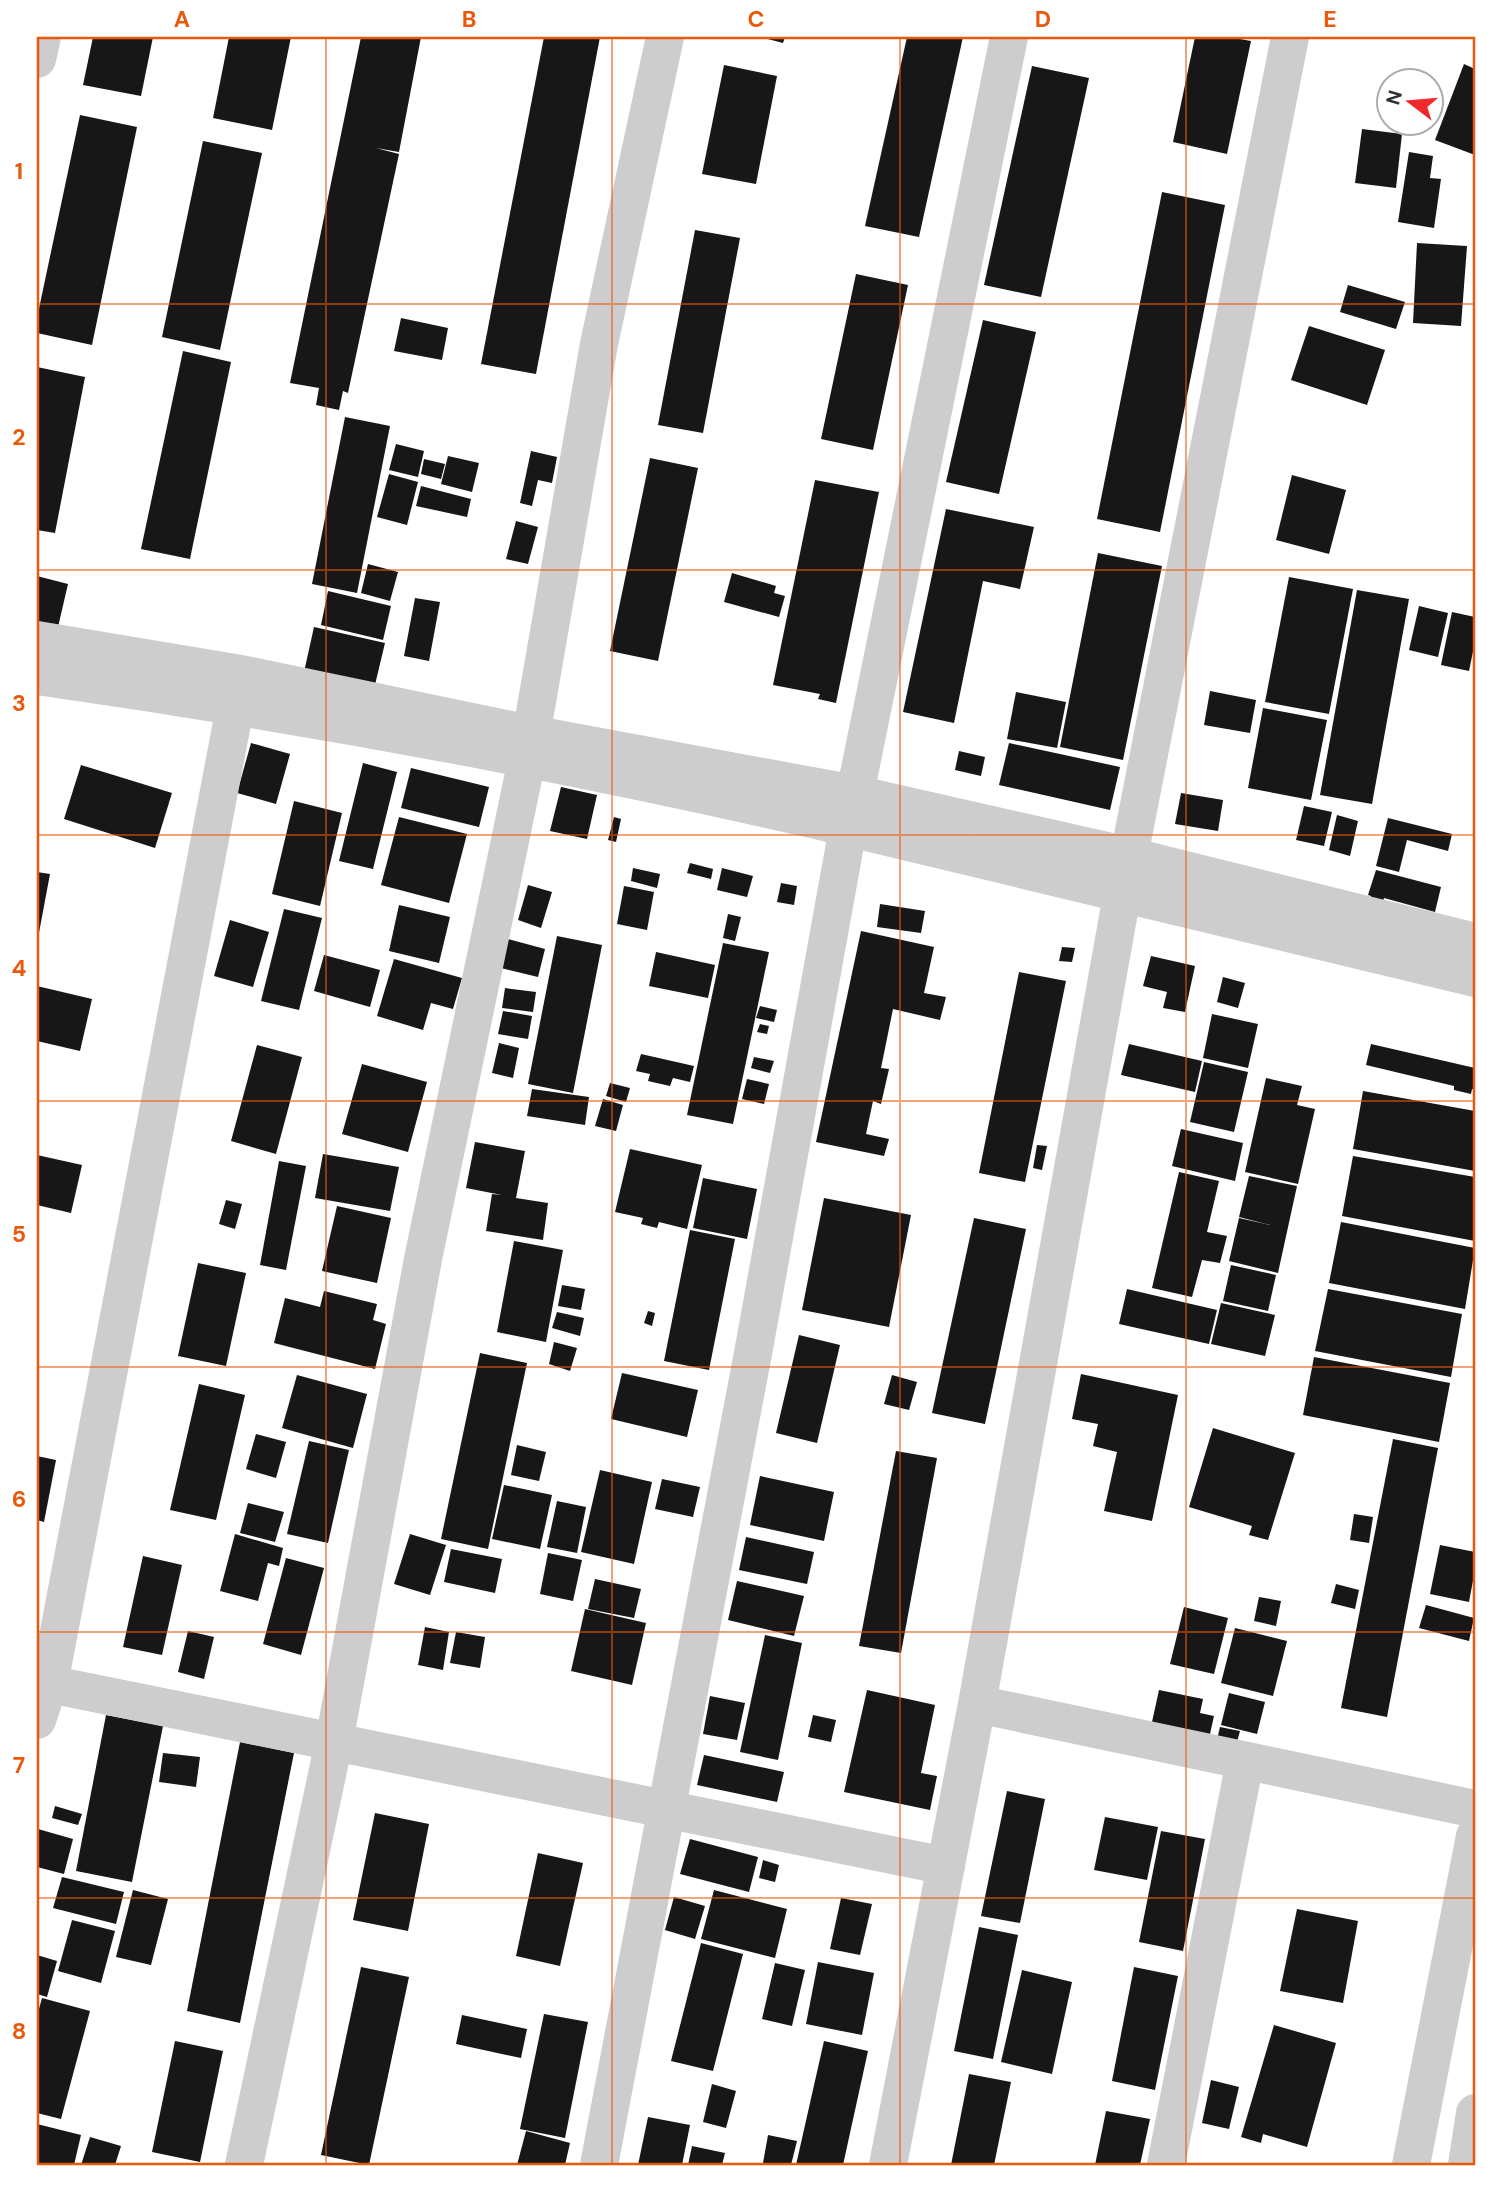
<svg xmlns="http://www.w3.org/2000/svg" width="1512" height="2202" viewBox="0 0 1512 2202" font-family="'DM Sans',sans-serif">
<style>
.building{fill:#171717}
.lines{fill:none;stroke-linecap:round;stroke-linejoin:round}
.minor{stroke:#cdcdcd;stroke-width:38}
.grid{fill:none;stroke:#e8590c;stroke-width:2;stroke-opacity:0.55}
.neatline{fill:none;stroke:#e8590c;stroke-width:2.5}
.grid-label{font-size:23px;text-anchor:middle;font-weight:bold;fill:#e8590c}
</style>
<rect width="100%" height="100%" fill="#fff"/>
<!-- building -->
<g class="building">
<path d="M93,37h60l-12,59 -58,-11z"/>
<path d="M229,37h62l-19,93 -59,-12z"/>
<path d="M361,37h60l-22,115 -23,-4 23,6 -51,239 -5,-2 -4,19 -23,-5 3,-17 -29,-5z"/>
<path d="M544,37h56l-64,337 -55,-10z"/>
<path d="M760,37h25l-2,6z"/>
<path d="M907,37h56l-44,200 -54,-11z"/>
<path d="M1195,37h34l22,4 -24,113 -54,-12z"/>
<path d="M1464,64l11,5v86l-40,-15z"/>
<path d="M724,65l53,11 -21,108 -54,-10z"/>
<path d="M1032,66l57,12 -48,219 -57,-12z"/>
<path d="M80,115l57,12 -45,218 -55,-12v-15z"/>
<path d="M1362,129l40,5 -6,54 -41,-5z"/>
<path d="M203,141l59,12 -42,197 -58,-13z"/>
<path d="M1409,152l24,4 -3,22 11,1 -7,49 -36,-6z"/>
<path d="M1162,192l63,13 -65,327 -63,-13z"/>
<path d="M695,230l45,8 -37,195 -45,-8z"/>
<path d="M1417,243l50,3 -6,80 -48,-3z"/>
<path d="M856,274l52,11 -35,165 -52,-11z"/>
<path d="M1348,285l57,17 -9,27 -56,-17z"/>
<path d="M401,318l47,10 -6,32 -48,-9z"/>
<path d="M983,320l53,12 -37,162 -53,-12z"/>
<path d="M1309,326l76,24 -18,55 -76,-25z"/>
<path d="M183,351l48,11 -41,197 -49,-10z"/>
<path d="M37,367l48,10 -30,156 -18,-3z"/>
<path d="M345,417l45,9 -33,167 -45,-9z"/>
<path d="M396,444l28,7 -6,26 -29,-7z"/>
<path d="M531,451l26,6 -5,26 -14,-3 -6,26 -12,-3z"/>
<path d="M448,456l31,7 -7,29 -31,-8z"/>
<path d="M650,458l48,10 -40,193 -48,-10z"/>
<path d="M424,459l21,5 -4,15 -20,-5z"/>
<path d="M389,474l29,8 -11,43 -30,-8z"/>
<path d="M1292,475l54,15 -17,64 -53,-14z"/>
<path d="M815,480l64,12 -43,211 -18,-4 2,-5 -47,-9z"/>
<path d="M421,486l50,13 -4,18 -51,-11z"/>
<path d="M946,509l88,18 -14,62 -37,-8 -29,142 -51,-11z"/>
<path d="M516,521l22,6 -10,37 -22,-5z"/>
<path d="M1098,553l64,13 -39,194 -63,-13z"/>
<path d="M368,564l30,8 -8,29 -29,-8z"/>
<path d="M732,573l44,13 -2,7 11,3 -6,21 -55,-15z"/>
<path d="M37,576l31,8 -10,43 -21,-6z"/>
<path d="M1289,577l64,12 -24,125 -64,-12z"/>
<path d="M1357,590l52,9 -37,205 -52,-9z"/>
<path d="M328,591l63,15 -8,34 -62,-15z"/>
<path d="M415,598l25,4 -11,59 -25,-5z"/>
<path d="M1419,606l29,7 -10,44 -29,-7z"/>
<path d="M1452,612l23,5v25l-6,29 -28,-6z"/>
<path d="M314,627l71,16 -11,46 -70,-17z"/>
<path d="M1210,691l46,9 -6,33 -46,-8z"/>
<path d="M1016,692l50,10 -9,46 -50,-9z"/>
<path d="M1263,708l64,12 -16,80 -63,-12z"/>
<path d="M251,743l39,11 -14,50 -39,-11z"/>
<path d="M1009,743l111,24 -10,43 -111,-25z"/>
<path d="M959,751l26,6 -4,19 -26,-6z"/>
<path d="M363,763l34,9 -24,97 -34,-8z"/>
<path d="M81,765l91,28 -17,55 -91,-29z"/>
<path d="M411,768l78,19 -10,40 -78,-19z"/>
<path d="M561,787l36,8 -10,44 -37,-8z"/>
<path d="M1181,793l42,7 -5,31 -43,-7z"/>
<path d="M294,801l48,12 -22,93 -48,-12z"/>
<path d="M1304,806l28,6 -8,34 -28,-6z"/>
<path d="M1337,815l21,6 -8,35 -21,-6z"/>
<path d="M399,817l68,17 -18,69 -68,-18z"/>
<path d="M614,817l7,2 -5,23 -8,-2z"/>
<path d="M1388,818l64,16 -4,17 -41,-11 -8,32 -23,-6z"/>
<path d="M690,863l23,6 -2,10 -24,-6z"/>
<path d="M633,868l27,6 -3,14 -26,-7z"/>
<path d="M722,868l31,8 -6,21 -30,-7z"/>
<path d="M1376,870l65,17 -6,25 -51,-14 -3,10 -12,-3 2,-9 -3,-1z"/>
<path d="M37,872l13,2 -12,64h-1z"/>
<path d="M781,883l16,3 -3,19 -17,-3z"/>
<path d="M528,885l24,7 -11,36 -23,-8z"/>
<path d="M624,886l30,6 -7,38 -30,-6z"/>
<path d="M880,904l45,7 -4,22 -44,-6z"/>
<path d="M399,905l51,12 -11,46 -50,-12z"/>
<path d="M284,909l38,9 -23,92 -38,-9z"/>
<path d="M728,914l13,3 -6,24 -12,-3z"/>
<path d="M230,920l39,12 -16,55 -39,-11z"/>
<path d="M861,931l73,16 -10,46 22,4 -6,23 -47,-11 -12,59 8,1 -8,35 -8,-3 -7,33 23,5 -5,17 -68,-14z"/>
<path d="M557,936l45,9 -29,148 -45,-9z"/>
<path d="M504,938l41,11 -7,28 -41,-10z"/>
<path d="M723,943l46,9 -36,172 -46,-9z"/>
<path d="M1062,947l13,1 -3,14 -13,-1z"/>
<path d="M656,952l59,13 -7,33 -59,-12z"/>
<path d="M324,955l56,15 -10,37 -56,-16z"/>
<path d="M1151,956l44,10 -10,46 -22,-4 4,-16 -24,-6z"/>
<path d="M394,959l68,19 -9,31 -22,-6 -8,27 -46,-14z"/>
<path d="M1019,972l47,9 -41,201 -46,-9z"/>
<path d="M1223,977l22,6 -7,25 -21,-6z"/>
<path d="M37,986l55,13 -12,52 -43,-10z"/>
<path d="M505,988l31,4 -3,20 -31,-4z"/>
<path d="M760,1006l17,4 -3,12 -18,-4z"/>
<path d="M503,1011l29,5 -4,23 -30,-5z"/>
<path d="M1212,1014l46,10 -10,44 -45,-10z"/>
<path d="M760,1024l9,2 -2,8 -10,-2z"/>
<path d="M499,1043l20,5 -6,30 -21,-5z"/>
<path d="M1129,1044l73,17 -7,31 -74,-17z"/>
<path d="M1371,1044l104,24v22l-3,-1 -1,5 -17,-4v-4l-88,-21z"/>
<path d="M257,1045l45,12 -26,97 -45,-13z"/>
<path d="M641,1054l53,12 -4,16 -17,-4 -3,8 -22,-5 2,-7 -14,-3z"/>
<path d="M754,1057l20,4 -4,12 -19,-5z"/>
<path d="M1204,1062l44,10 -14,60 -44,-10z"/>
<path d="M362,1064l65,18 -19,70 -66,-18z"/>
<path d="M1266,1078l36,8 -5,19 18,4 -17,75 -53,-12z"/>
<path d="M747,1079l22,5 -5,20 -22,-5z"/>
<path d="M610,1083l20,5 -4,14 -20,-6z"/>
<path d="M532,1089l57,8 -4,28 -58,-9z"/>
<path d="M1363,1091l112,20v60l-122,-22z"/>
<path d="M603,1099l20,6 -7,26 -21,-5z"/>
<path d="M1181,1129l62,14 -8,38 -63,-15z"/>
<path d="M475,1142l50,9 -9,47 32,5 -5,37 -57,-9 6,-37 10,1 -36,-7z"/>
<path d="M1037,1145l10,1 -5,24 -9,-2z"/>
<path d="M630,1149l72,16 -15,64 -28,-7 -2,6 -16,-4 2,-6 -28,-6z"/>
<path d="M323,1154l76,13 -9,44 -75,-13z"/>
<path d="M37,1155l45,10 -11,48 -34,-8z"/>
<path d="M1353,1156l122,21v64l-133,-25z"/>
<path d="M279,1161l27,5 -20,104 -26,-5z"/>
<path d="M1179,1172l40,9 -12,51 20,4 -7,27 -18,-3 -10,37 -40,-9z"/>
<path d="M1249,1176l48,10 -19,87 -49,-12 10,-43 31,7 -31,-8z"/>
<path d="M703,1178l54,11 -10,50 -54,-11z"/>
<path d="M824,1198l87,17 -22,112 -87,-17z"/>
<path d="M226,1200l16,4 -7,25 -16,-5z"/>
<path d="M337,1206l54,12 -14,65 -55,-12z"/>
<path d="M974,1218l52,11 -41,195 -53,-11z"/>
<path d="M1341,1222l134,26 -10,61 -136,-26z"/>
<path d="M690,1230l45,9 -26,131 -45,-9z"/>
<path d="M514,1241l49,9 -17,92 -49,-10z"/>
<path d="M198,1263l48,10 -20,93 -48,-10z"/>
<path d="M1231,1265l45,10 -8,36 -45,-10z"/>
<path d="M562,1285l23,4 -4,21 -23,-4z"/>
<path d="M1127,1289l90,21 -8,34 -90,-20z"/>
<path d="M1328,1289l134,25 -11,63 -136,-26z"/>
<path d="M324,1291l53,13 -4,16 13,4 -11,45 -101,-26 11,-45 35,9z"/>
<path d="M1221,1303l54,12 -10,41 -54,-12z"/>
<path d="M648,1311l7,2 -3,13 -8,-3z"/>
<path d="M557,1312l27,6 -4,18 -28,-8z"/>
<path d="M799,1335l41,10 -23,98 -41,-10z"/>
<path d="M554,1342l23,6 -7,23 -21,-7z"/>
<path d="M480,1353l47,10 -39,186 -47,-10z"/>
<path d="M1314,1357l136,26 -11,59 -136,-27z"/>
<path d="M622,1373l76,17 -11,47 -76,-18z"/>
<path d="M1081,1374l97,21 -26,126 -48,-10 13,-59 -24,-6 5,-22 -26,-5z"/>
<path d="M297,1375l70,19 -14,54 -71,-20z"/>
<path d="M892,1375l25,7 -8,28 -25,-6z"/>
<path d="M199,1384l46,11 -29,125 -46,-10z"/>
<path d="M1213,1428l82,25 -27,87 -19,-5 3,-9 -63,-19z"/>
<path d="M256,1434l30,8 -10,36 -30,-9z"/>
<path d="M1393,1439l45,9 -51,269 -46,-9z"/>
<path d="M309,1441l40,9 -21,93 -41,-9z"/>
<path d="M517,1445l29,7 -7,29 -28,-6z"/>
<path d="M896,1451l41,7 -36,195 -42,-7z"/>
<path d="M37,1456l19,4 -12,62 -7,-2z"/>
<path d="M600,1470l52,12 -18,82 -53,-12z"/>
<path d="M760,1476l74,16 -10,49 -74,-16z"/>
<path d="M662,1479l38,8 -7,30 -38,-8z"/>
<path d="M504,1485l48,10 -12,54 -48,-10z"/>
<path d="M557,1501l29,6 -9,46 -30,-6z"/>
<path d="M248,1503l36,9 -9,30 -35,-9z"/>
<path d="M1354,1514l19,3 -4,26 -19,-3z"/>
<path d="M235,1534l48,14 -4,18 -11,-3 -10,38 -38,-10z"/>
<path d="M410,1534l36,11 -16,50 -36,-11z"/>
<path d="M746,1537l68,15 -7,32 -68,-14z"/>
<path d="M1440,1545l35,7v18l-6,32 -39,-8z"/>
<path d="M451,1549l51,10 -7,34 -51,-11z"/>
<path d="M548,1553l34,7 -9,41 -33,-7z"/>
<path d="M143,1556l39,9 -20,90 -39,-8z"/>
<path d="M286,1558l38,10 -23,87 -38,-11z"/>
<path d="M595,1579l46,10 -7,29 -46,-9z"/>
<path d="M737,1581l67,15 -10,40 -66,-16z"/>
<path d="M1336,1584l23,6 -4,19 -24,-6z"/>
<path d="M1259,1597l22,4 -5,25 -22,-5z"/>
<path d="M1426,1605l48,13 -5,23 -50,-13z"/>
<path d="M1184,1607l44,11 -14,56 -44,-10z"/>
<path d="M585,1609l61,14 -14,62 -61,-14z"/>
<path d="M425,1627l24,5 -6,38 -25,-5z"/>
<path d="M1235,1628l52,13 -14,55 -52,-13z"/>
<path d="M188,1631l26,6 -10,42 -26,-7z"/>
<path d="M456,1632l29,5 -5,31 -30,-5z"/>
<path d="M765,1635l37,8 -24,117 -38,-8z"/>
<path d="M867,1690l68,15 -14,68 16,3 -7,34 -86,-18z"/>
<path d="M1159,1690l44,9 -3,14 14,3 -6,27 -58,-12z"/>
<path d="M1229,1693l36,9 -8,32 -36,-9z"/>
<path d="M710,1696l35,7 -8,37 -34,-6z"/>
<path d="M106,1715l57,11 -31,156 -56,-11z"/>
<path d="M813,1715l23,5 -5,22 -23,-5z"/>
<path d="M1220,1727l20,4 -5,18 -19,-5z"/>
<path d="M240,1742l54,11 -54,270 -53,-12z"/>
<path d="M163,1753l37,4 -4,30 -37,-5z"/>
<path d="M704,1755l80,17 -7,30 -80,-17z"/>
<path d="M1007,1791l38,8 -25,124 -39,-7z"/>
<path d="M55,1806l27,8 -4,11 -26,-7z"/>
<path d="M375,1813l54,11 -21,107 -55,-11z"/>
<path d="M1105,1817l53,10 -11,53 -53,-10z"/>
<path d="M38,1829l35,10 -9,35 -27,-7z"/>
<path d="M1161,1831l44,8 -22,112 -44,-9z"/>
<path d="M690,1839l68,18 -9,35 -69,-18z"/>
<path d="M538,1853l45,10 -23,103 -44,-10z"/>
<path d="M763,1860l16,5 -4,17 -16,-4z"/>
<path d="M62,1877l62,15 -8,32 -63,-16z"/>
<path d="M133,1890l35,9 -17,66 -35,-8z"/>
<path d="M714,1890l73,19 -12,49 -74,-19z"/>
<path d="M674,1897l31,9 -10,33 -30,-9z"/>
<path d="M841,1898l31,6 -12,51 -30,-6z"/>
<path d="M1297,1909l61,12 -15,82 -63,-12z"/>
<path d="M72,1920l43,11 -14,52 -43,-12z"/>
<path d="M979,1927l39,8 -25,124 -39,-8z"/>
<path d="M701,1943l42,11 -30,117 -42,-10z"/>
<path d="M37,1955l20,6 -10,36 -10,-3z"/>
<path d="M818,1962l56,11 -12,62 -56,-11z"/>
<path d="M775,1963l30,7 -13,56 -30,-7z"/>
<path d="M361,1967l48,10 -40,188 -48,-10z"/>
<path d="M1134,1967l44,9 -23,114 -43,-9z"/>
<path d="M1022,1970l50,12 -20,92 -51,-12z"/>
<path d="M42,1998l48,13 -29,108 -24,-6v-97z"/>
<path d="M544,2014l44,8 -23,116 -45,-9z"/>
<path d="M462,2015l65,14 -6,29 -65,-14z"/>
<path d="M1274,2025l62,18 -29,104 -44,-13 -2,9 -20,-6z"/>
<path d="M175,2041l48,10 -23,111 -48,-10z"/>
<path d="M824,2041l44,10 -25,114h-47z"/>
<path d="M969,2074l42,8 -17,83h-43z"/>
<path d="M1211,2080l28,7 -10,42 -27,-6z"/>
<path d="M712,2084l24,7 -10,37 -23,-6z"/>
<path d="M1106,2111l44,8 -10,46h-45z"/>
<path d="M648,2117l42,8 -8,40h-44z"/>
<path d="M37,2124l44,11 -7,30h-37z"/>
<path d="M526,2131l44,12 -5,22h-48z"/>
<path d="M768,2135l29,6 -6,24 -28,-2z"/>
<path d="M90,2137l31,9 -6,19h-34z"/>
<path d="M692,2146l33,7 -3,12h-34z"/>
</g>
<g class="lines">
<!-- minor -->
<g class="minor">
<path d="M37,59l5,-22"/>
<path d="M37,640l204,34 289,60 325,60 274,62 346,86"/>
<path d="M37,676c273,39 544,89 813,152 209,49 417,101 625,150"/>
<path d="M49,1684l897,182"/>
<path d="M977,1704l498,105"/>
<path d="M37,1720l12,-36 191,-1003"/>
<path d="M244,2165l90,-423 89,-483 104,-500 72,-415 66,-307"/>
<path d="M599,2165l155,-817 94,-520 161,-791"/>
<path d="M888,2165l89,-461 152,-848 161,-819"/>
<path d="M1166,2165l79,-404"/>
<path d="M1411,2165l64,-329"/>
<path d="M1467,2165l8,-52"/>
</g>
</g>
<!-- grid -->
<path class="grid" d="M326,37v2128M612,37v2128M900,37v2128M1186,37v2128M37,304h1438M37,570h1438M37,835h1438M37,1101h1438M37,1367h1438M37,1632h1438M37,1898h1438"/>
<!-- border -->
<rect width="1512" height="2202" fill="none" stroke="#ffffff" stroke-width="77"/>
<!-- north arrow -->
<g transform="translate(1410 102) rotate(286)"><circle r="33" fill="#ffffff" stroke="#acacac" stroke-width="2"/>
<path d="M0-5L12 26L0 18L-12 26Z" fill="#f1282c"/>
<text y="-10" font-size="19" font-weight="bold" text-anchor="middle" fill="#303030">N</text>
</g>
<rect x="38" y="38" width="1436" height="2126" class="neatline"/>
<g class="grid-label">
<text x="182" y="27">A</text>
<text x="469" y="27">B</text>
<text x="756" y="27">C</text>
<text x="1043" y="27">D</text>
<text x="1330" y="27">E</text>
<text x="19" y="179">1</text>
<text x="19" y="445">2</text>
<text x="19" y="711">3</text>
<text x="19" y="976">4</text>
<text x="19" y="1242">5</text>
<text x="19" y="1507">6</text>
<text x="19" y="1773">7</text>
<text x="19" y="2039">8</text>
</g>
</svg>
